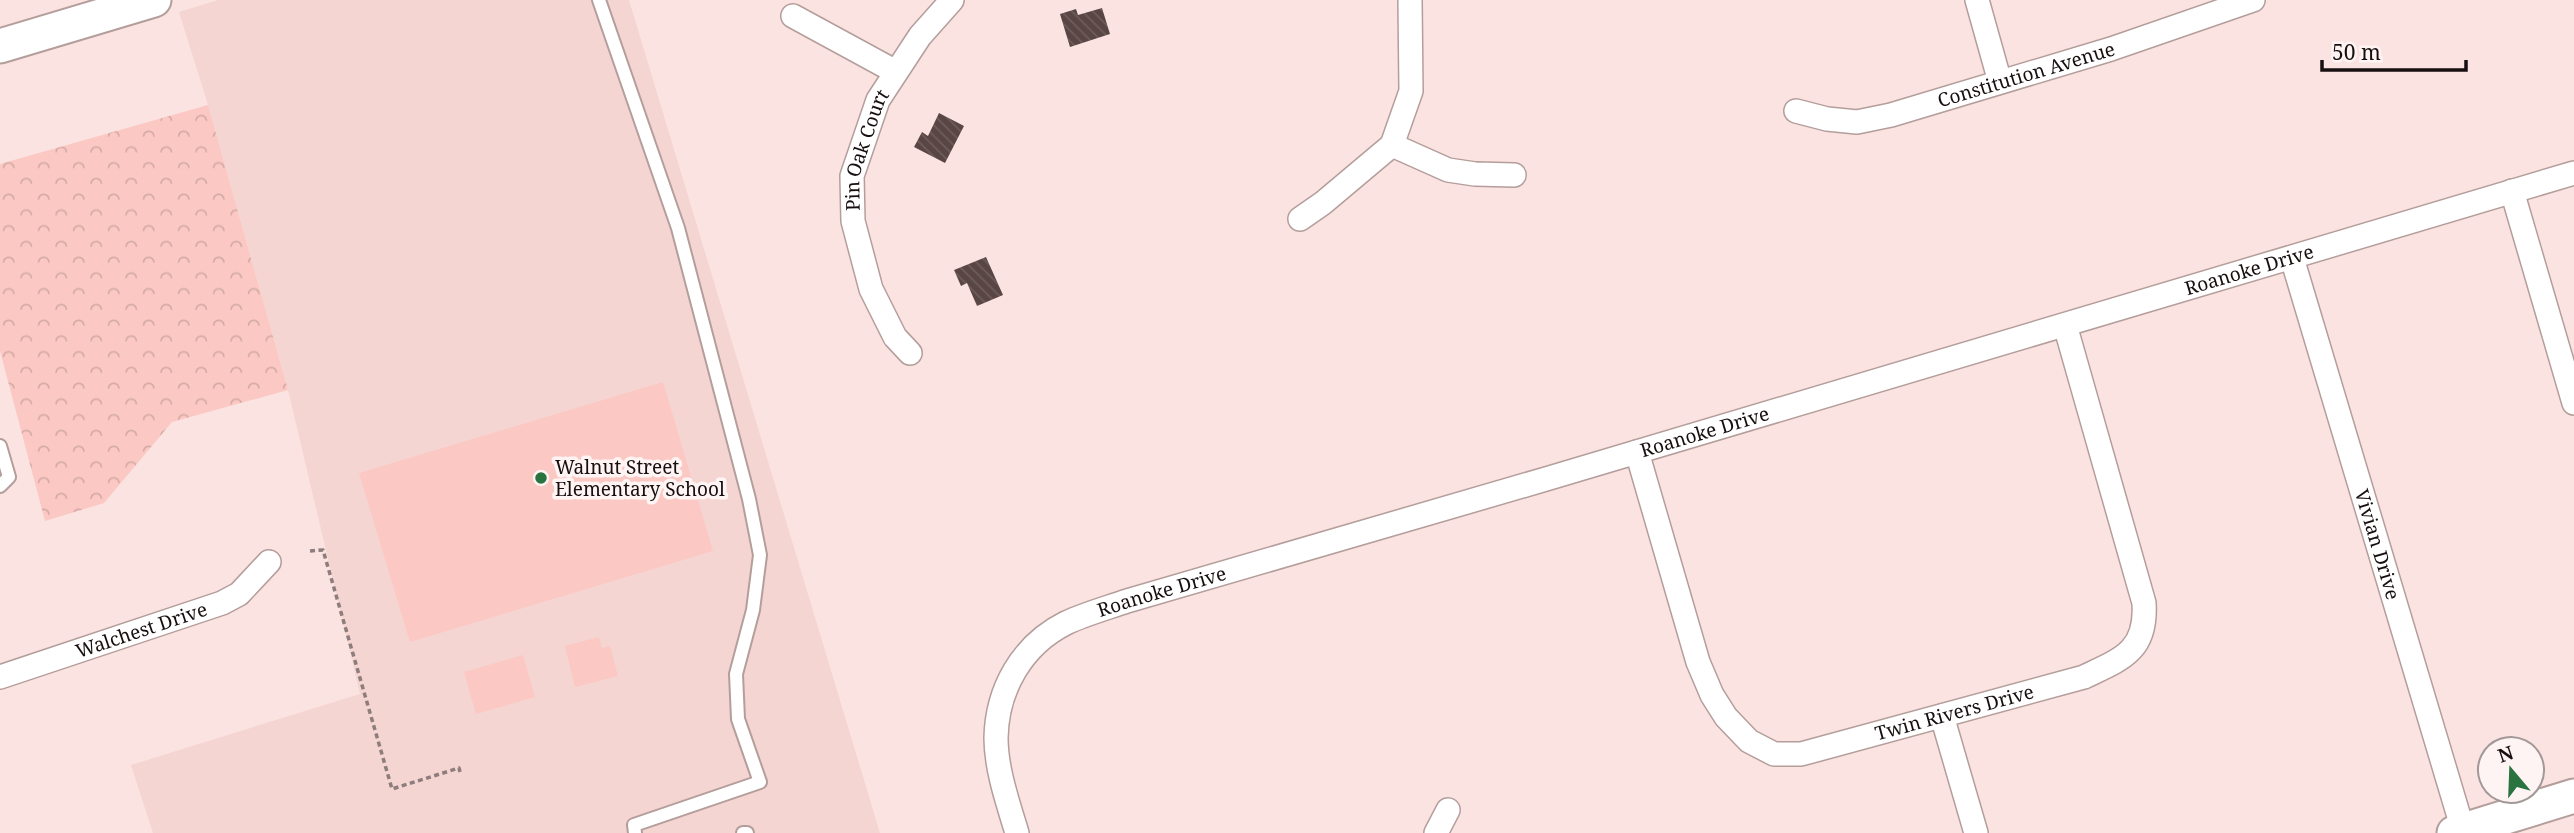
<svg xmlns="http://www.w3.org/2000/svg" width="2574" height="833" viewBox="0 0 2574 833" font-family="'Noto Serif',serif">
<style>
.built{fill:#f5d5d2}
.forest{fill:url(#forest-crowns)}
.green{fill:#fbc8c3}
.building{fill:url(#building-back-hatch)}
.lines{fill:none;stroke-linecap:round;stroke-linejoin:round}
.lane-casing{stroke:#b49e9b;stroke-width:16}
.street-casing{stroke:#b49e9b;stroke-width:26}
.secondary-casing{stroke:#b49e9b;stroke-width:37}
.path{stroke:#8d7d7c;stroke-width:3.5;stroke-dasharray:5 3.5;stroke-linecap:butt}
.lane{stroke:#fff;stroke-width:12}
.street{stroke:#fff;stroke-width:23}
.secondary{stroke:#fff;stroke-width:33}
.poi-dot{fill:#297340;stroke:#fef4f3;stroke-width:2.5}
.labels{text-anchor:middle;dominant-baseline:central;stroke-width:7;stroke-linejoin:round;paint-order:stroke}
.street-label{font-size:19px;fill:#170f0f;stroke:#fef4f3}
.poi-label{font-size:19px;fill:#170f0f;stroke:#fef4f3;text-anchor:start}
</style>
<defs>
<pattern id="forest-crowns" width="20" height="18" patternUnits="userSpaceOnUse" patternTransform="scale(1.75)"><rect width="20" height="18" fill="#fbc8c3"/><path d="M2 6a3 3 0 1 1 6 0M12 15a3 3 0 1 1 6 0" fill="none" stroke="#d6aba6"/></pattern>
<pattern id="building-back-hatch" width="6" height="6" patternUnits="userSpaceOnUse" patternTransform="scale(1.75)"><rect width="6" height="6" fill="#594644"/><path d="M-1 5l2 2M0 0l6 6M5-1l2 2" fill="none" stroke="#6c5d5b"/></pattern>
</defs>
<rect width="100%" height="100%" fill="#fbe3e1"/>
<!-- built -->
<path class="built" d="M218,0h411l251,833h-727l-22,-68 229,-71 -72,-304 -80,-285 -29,-93z"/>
<!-- forest -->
<path class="forest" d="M208,105l80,285 -116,32 -68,81 -59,18 -45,-170v-187z"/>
<!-- green -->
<g class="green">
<path d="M663,382l50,169 -303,91 -51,-169z"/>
<path d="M599,637l3,11 8,-2 8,30 -43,11 -10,-41z"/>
<path d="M523,655l12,42 -59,17 -12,-42z"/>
</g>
<!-- building -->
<g class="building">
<path d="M1102,8l8,26 -40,13 -10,-33 16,-5 2,6z"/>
<path d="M939,113l25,13 -19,37 -31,-16 8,-15 6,4z"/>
<path d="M986,257l17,38 -26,11 -10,-23 -6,3 -7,-16z"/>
</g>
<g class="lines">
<!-- lane casing -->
<g class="lane-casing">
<g id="lane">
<path d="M599,0l79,228 71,271 11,56 -7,55 -17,64 2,45 22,63 -126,43 1,8"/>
<path d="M0,446l9,31 -9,9"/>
<path d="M743,833h4"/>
</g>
</g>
<!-- street casing -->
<g class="street-casing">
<g id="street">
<path d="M1977,0l23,82"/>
<path d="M793,16l103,56"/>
<path id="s1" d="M1796,111l31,8 30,3 34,-7 220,-66 142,-49"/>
<path d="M1392,145l56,25 27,4 39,1"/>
<path d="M2512,191l62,212"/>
<path d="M1300,219l23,-16 69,-58 19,-54 -1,-91"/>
<path id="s2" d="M2292,258l171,572"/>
<path id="s3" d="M910,353l-15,-16 -24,-48 -18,-68 -1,-45 26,-76 42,-64 32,-36"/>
<path id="s4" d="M1637,452l61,210 14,33 14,22 23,24 25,13h27l283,-77c38,-18 63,-26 60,-74l-79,-278"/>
<path id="s5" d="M0,677l222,-74 17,-9 30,-32"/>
<path d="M1942,716l34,117"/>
<path id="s6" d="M1017,833c-9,-30 -21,-64 -21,-95 1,-49 26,-93 70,-115 19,-9 41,-15 61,-22l419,-122 1028,-306"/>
<path d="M1436,833l12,-23"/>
</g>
</g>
<!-- secondary casing -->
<g class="secondary-casing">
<g id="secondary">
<path d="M0,46l154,-46"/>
<path d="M2454,833l120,-37"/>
</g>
</g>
<!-- path -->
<path class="path" d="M310,551l13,-1 69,239 67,-21 1,4"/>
<!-- lane -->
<use href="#lane" class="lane"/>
<!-- street -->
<use href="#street" class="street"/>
<!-- secondary -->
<use href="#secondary" class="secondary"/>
</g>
<!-- markers -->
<circle class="poi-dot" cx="541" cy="478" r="7"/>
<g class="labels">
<!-- street labels -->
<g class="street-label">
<text stroke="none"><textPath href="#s1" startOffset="238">Constitution Avenue</textPath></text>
<text stroke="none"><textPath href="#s3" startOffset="219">Pin Oak Court</textPath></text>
<text stroke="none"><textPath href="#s6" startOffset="1474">Roanoke Drive</textPath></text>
<text stroke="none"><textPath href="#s6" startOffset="906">Roanoke Drive</textPath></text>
<text stroke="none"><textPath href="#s2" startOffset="299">Vivian Drive</textPath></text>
<text stroke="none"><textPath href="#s6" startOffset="340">Roanoke Drive</textPath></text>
<text stroke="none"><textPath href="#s5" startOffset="149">Walchest Drive</textPath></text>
<text stroke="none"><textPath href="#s4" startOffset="528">Twin Rivers Drive</textPath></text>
</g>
<!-- poi labels -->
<g class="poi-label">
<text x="555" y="467">Walnut Street<tspan x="555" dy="22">Elementary School</tspan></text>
</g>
</g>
<!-- north arrow -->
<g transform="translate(2511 770) rotate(341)"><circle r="33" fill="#fef4f3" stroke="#a29898" stroke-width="2"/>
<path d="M0-5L12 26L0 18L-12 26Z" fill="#297340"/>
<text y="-10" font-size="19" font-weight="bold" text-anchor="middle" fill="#170f0f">N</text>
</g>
<!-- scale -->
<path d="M2322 60v10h144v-10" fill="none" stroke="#170f0f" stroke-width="3.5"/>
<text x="2332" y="60" font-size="21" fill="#170f0f" stroke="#fef4f3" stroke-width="5" paint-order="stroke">50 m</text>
</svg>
